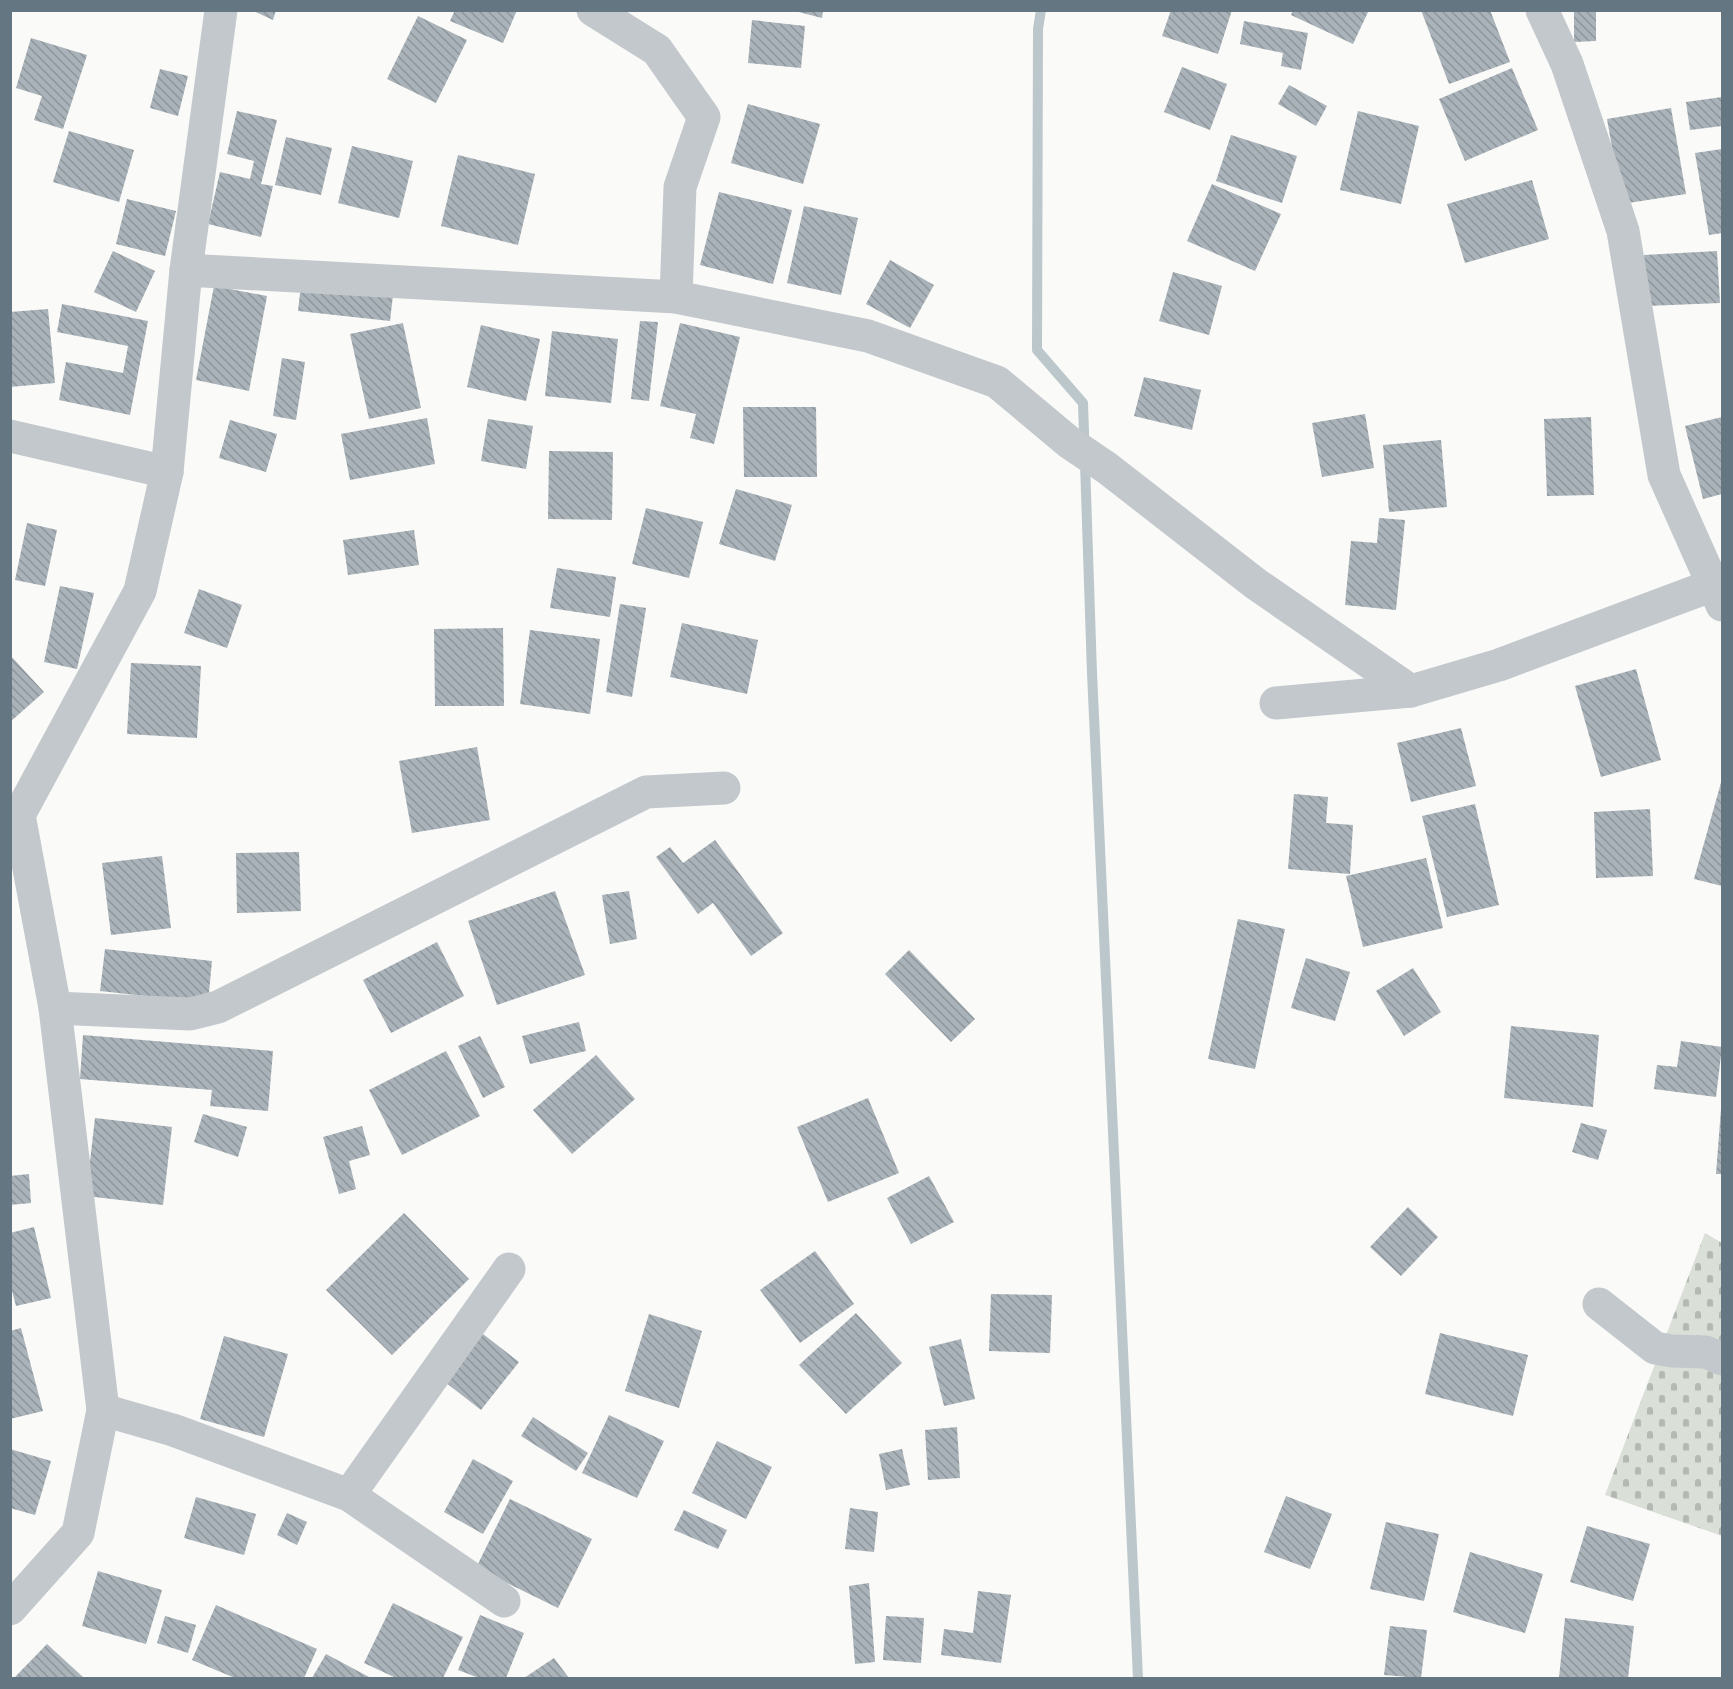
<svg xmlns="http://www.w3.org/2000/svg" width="1733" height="1689" viewBox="0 0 1733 1689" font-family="'Nunito Sans',sans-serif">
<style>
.cemetery{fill:url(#cemetery-stones)}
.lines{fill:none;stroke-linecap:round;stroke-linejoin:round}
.stream{stroke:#bbc7cb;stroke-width:10}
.building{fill:url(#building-back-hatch)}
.minor{stroke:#c3c8cc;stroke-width:33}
</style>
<defs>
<pattern id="cemetery-stones" width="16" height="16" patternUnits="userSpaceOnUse" patternTransform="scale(1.5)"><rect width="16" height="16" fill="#dadfd7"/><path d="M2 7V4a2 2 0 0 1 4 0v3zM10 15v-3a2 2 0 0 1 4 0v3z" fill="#b4b9b4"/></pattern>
<pattern id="building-back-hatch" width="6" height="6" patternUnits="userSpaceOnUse" patternTransform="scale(1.5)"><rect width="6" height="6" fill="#aab3b9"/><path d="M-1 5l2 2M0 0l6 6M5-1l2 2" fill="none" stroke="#8e969c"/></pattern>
</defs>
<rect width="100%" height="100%" fill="#fafaf8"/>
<!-- cemetery -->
<path class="cemetery" d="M1705,1233l17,10v293l-117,-41z"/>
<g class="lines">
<!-- stream -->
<path class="stream" d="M1041,10l-3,19 -1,321 46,53 9,270 46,1005"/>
</g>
<!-- building -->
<g class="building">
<path d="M251,10h25l-3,10z"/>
<path d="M455,10h62l-14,33 -53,-22z"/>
<path d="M791,10h32l-1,8z"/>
<path d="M1171,10h61l-14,44 -56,-18z"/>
<path d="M1293,10h76l-16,34 -62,-29z"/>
<path d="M1421,10h69l20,52 -61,22z"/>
<path d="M1574,10h22v31l-22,1z"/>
<path d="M418,16l49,24 -31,63 -49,-24z"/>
<path d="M752,20l53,6 -4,42 -53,-5z"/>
<path d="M1244,21l64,12 -7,37 -20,-4 2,-13 -43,-9z"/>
<path d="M31,38l56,17 -24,74 -29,-9 8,-24 -26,-8z"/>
<path d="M1182,67l45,17 -17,46 -46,-18z"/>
<path d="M1512,68l26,62 -73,31 -26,-62z"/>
<path d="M160,69l28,7 -10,40 -28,-8z"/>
<path d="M1289,85l38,21 -11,20 -38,-22z"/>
<path d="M1722,97v29l-32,4 -4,-28z"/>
<path d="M748,104l72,20 -17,60 -72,-21z"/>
<path d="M1671,108l15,86 -64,10 -15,-85z"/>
<path d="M237,111l40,9 -16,64 12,2 -12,51 -53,-13 12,-52 30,7 4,-18 -27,-7z"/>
<path d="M1358,111l61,15 -18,78 -61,-14z"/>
<path d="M69,131l65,19 -15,52 -66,-20z"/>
<path d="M1231,135l66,21 -15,47 -66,-22z"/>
<path d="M286,137l46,11 -11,47 -46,-10z"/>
<path d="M352,146l61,15 -14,57 -61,-15z"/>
<path d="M1722,149v84l-13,2 -14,-82z"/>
<path d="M458,155l77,19 -17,71 -77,-19z"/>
<path d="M1532,180l17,59 -84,24 -18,-59z"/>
<path d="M1212,184l69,30 -26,57 -68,-30z"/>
<path d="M719,192l73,18 -19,74 -73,-19z"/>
<path d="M127,199l49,12 -11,45 -49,-12z"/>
<path d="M804,206l54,12 -17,77 -54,-12z"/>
<path d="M113,251l42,20 -19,41 -42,-20z"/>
<path d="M1717,251l3,52 -73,3 -3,-51z"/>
<path d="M890,260l44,25 -24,43 -44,-24z"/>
<path d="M1173,272l49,14 -13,49 -50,-14z"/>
<path d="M301,284l92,11 -3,26 -92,-10z"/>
<path d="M214,286l53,10 -18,95 -53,-11z"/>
<path d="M62,304l86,17 -18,94 -71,-15 7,-38 57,11 5,-27 -71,-14z"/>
<path d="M48,309l7,74 -45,4v-75z"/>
<path d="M640,321l18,1 -9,79 -18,-2z"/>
<path d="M403,323l18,85 -52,11 -19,-85z"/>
<path d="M680,323l60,14 -26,107 -24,-6 6,-24 -36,-8z"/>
<path d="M481,325l59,14 -14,62 -59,-14z"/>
<path d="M552,331l66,8 -7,64 -66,-7z"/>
<path d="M282,358l23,4 -9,58 -23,-4z"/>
<path d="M1144,377l57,13 -9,40 -58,-14z"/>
<path d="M743,407h73l1,70h-73z"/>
<path d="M1365,414l9,54 -52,9 -10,-54z"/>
<path d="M1591,417l3,78 -47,1 -3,-77z"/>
<path d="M1722,417v77l-19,5 -18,-73z"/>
<path d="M427,418l8,46 -85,16 -9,-46z"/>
<path d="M488,419l45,7 -7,43 -45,-8z"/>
<path d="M230,420l47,14 -11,38 -47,-14z"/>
<path d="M1441,440l6,67 -58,5 -6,-67z"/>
<path d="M549,451l64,1 -1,68 -64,-1z"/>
<path d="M736,489l56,16 -17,56 -56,-17z"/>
<path d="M646,508l57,14 -14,56 -57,-14z"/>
<path d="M1379,518l26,2 -9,90 -51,-5 6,-64 26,2z"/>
<path d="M27,523l30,7 -12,56 -30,-6z"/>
<path d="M414,530l5,35 -71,10 -5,-35z"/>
<path d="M557,568l59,9 -6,40 -60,-9z"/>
<path d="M60,586l34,7 -17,76 -33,-7z"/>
<path d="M199,589l43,16 -15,43 -43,-15z"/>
<path d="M620,604l26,4 -14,89 -26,-5z"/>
<path d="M682,623l76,17 -11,54 -77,-17z"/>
<path d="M503,628l1,78h-69l-1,-77z"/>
<path d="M530,630l70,9 -10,75 -70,-10z"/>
<path d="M10,655l34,37 -34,30z"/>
<path d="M131,663l70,3 -4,72 -70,-4z"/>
<path d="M1636,669l25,91 -60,17 -26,-91z"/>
<path d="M1461,728l15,58 -65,16 -14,-59z"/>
<path d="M477,747l13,73 -78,13 -13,-72z"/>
<path d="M1722,779v107l-28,-7z"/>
<path d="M1294,794l34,3 -2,26 27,2 -3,49 -62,-5z"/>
<path d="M1475,804l24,101 -52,12 -25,-101z"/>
<path d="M1650,809l3,67 -57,2 -2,-66z"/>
<path d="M715,840l68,93 -32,23 -38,-53 -15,11 -42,-57 14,-10 13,16z"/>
<path d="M299,852l2,59 -64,2 -1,-60z"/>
<path d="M162,856l9,72 -60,7 -9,-72z"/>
<path d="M1426,858l17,70 -80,19 -17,-71z"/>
<path d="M555,891l30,84 -88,30 -29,-84z"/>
<path d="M629,891l8,48 -27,5 -8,-49z"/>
<path d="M1238,919l47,10 -30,140 -47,-10z"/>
<path d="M437,942l27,54 -73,37 -28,-53z"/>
<path d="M105,949l107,12 -4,42 -108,-12z"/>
<path d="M909,950l66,69 -24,23 -66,-68z"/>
<path d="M1306,958l44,14 -15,49 -44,-13z"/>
<path d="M1413,968l28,44 -37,24 -28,-45z"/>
<path d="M579,1022l7,29 -56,13 -8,-28z"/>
<path d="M1511,1026l88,9 -6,72 -89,-9z"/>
<path d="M83,1035l190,16 -5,60 -58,-5 2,-16 -132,-11z"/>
<path d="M480,1036l25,51 -22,11 -25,-52z"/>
<path d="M1681,1041l41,6 -6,50 -62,-8 3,-24 20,2z"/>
<path d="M446,1051l34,65 -78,39 -33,-65z"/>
<path d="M596,1055l39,44 -63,55 -39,-44z"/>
<path d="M868,1098l31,75 -71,29 -31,-75z"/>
<path d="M1721,1109h1v65h-6z"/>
<path d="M203,1114l44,13 -9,30 -44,-15z"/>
<path d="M95,1118l77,9 -9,78 -77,-9z"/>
<path d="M1581,1123l26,7 -9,30 -26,-8z"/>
<path d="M362,1126l8,29 -21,6 7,28 -17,5 -16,-57z"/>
<path d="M29,1174l2,29 -21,2v-29z"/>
<path d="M929,1176l25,46 -43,22 -24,-46z"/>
<path d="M1408,1207l30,30 -37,39 -31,-29z"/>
<path d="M404,1213l65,66 -77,76 -66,-65z"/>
<path d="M34,1227l17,71 -35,8 -6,-23v-50z"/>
<path d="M815,1251l39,53 -54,39 -40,-53z"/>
<path d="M991,1294l61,1 -2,58 -61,-2z"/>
<path d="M856,1313l46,50 -56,51 -47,-49z"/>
<path d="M649,1314l53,17 -23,77 -54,-17z"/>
<path d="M21,1328l22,83 -33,8v-88z"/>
<path d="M1440,1333l88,22 -15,61 -88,-22z"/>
<path d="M483,1334l36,28 -38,48 -36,-28z"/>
<path d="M224,1336l64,18 -24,83 -64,-18z"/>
<path d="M961,1339l14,60 -31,7 -15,-59z"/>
<path d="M609,1415l55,26 -27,57 -55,-25z"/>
<path d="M533,1417l55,36 -12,18 -55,-35z"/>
<path d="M957,1427l3,51 -32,2 -3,-50z"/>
<path d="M717,1441l55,26 -26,52 -54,-26z"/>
<path d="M10,1449l41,12 -16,54 -25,-7z"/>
<path d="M902,1449l8,36 -24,5 -7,-36z"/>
<path d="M473,1459l40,22 -30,53 -39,-22z"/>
<path d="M1286,1496l46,18 -22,55 -46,-17z"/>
<path d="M196,1497l60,17 -12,41 -60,-17z"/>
<path d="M510,1499l82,40 -34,69 -82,-40z"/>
<path d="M850,1508l28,4 -4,40 -29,-3z"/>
<path d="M684,1510l43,20 -9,19 -44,-19z"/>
<path d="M287,1513l20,9 -10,23 -20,-10z"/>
<path d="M1386,1522l53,12 -15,67 -54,-12z"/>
<path d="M1587,1526l63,18 -17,57 -63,-19z"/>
<path d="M1470,1552l73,22 -18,59 -72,-21z"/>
<path d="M98,1571l64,19 -16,54 -64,-18z"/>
<path d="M869,1583l6,79 -20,2 -6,-78z"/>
<path d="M978,1591l33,4 -10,68 -60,-8 3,-26 29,4z"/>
<path d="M393,1603l70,34 -20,41h-47l-32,-15z"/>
<path d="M216,1605l101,44 -13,29h-69l-43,-18z"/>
<path d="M480,1615l44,18 -18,45h-27l-21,-8z"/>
<path d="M165,1616l31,9 -8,28 -31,-10z"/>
<path d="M886,1616l38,2 -3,45 -38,-3z"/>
<path d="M1565,1618l69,8 -6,52h-69z"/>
<path d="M1390,1626l37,4 -6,48 -37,-3z"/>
<path d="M47,1644l37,34h-70z"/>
<path d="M326,1654l45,24h-59z"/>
<path d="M554,1658l15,20h-45z"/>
</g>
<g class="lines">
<!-- minor -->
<g class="minor">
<path d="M593,10l64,40 47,67 -24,70 -4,110"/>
<path d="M1542,10l25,54 56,167 41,244 58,130"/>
<path d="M186,270l490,27 192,39 129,46 73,61 37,25 149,116 155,107"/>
<path d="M10,436l157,36"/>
<path d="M1276,703l135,-12 88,-26 214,-80"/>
<path d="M55,1008l135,6 28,-7 428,-215 78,-4"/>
<path d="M1599,1304l56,44 17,3 34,1 16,7"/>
<path d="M103,1410l70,20 176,65 155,106"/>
<path d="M349,1495l160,-226"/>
<path d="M10,1609l68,-76 25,-123 -48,-402 -36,-193 121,-224 27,-119 19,-202 35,-260"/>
</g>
</g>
<!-- border -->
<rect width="1733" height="1689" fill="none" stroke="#657683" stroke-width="24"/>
</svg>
